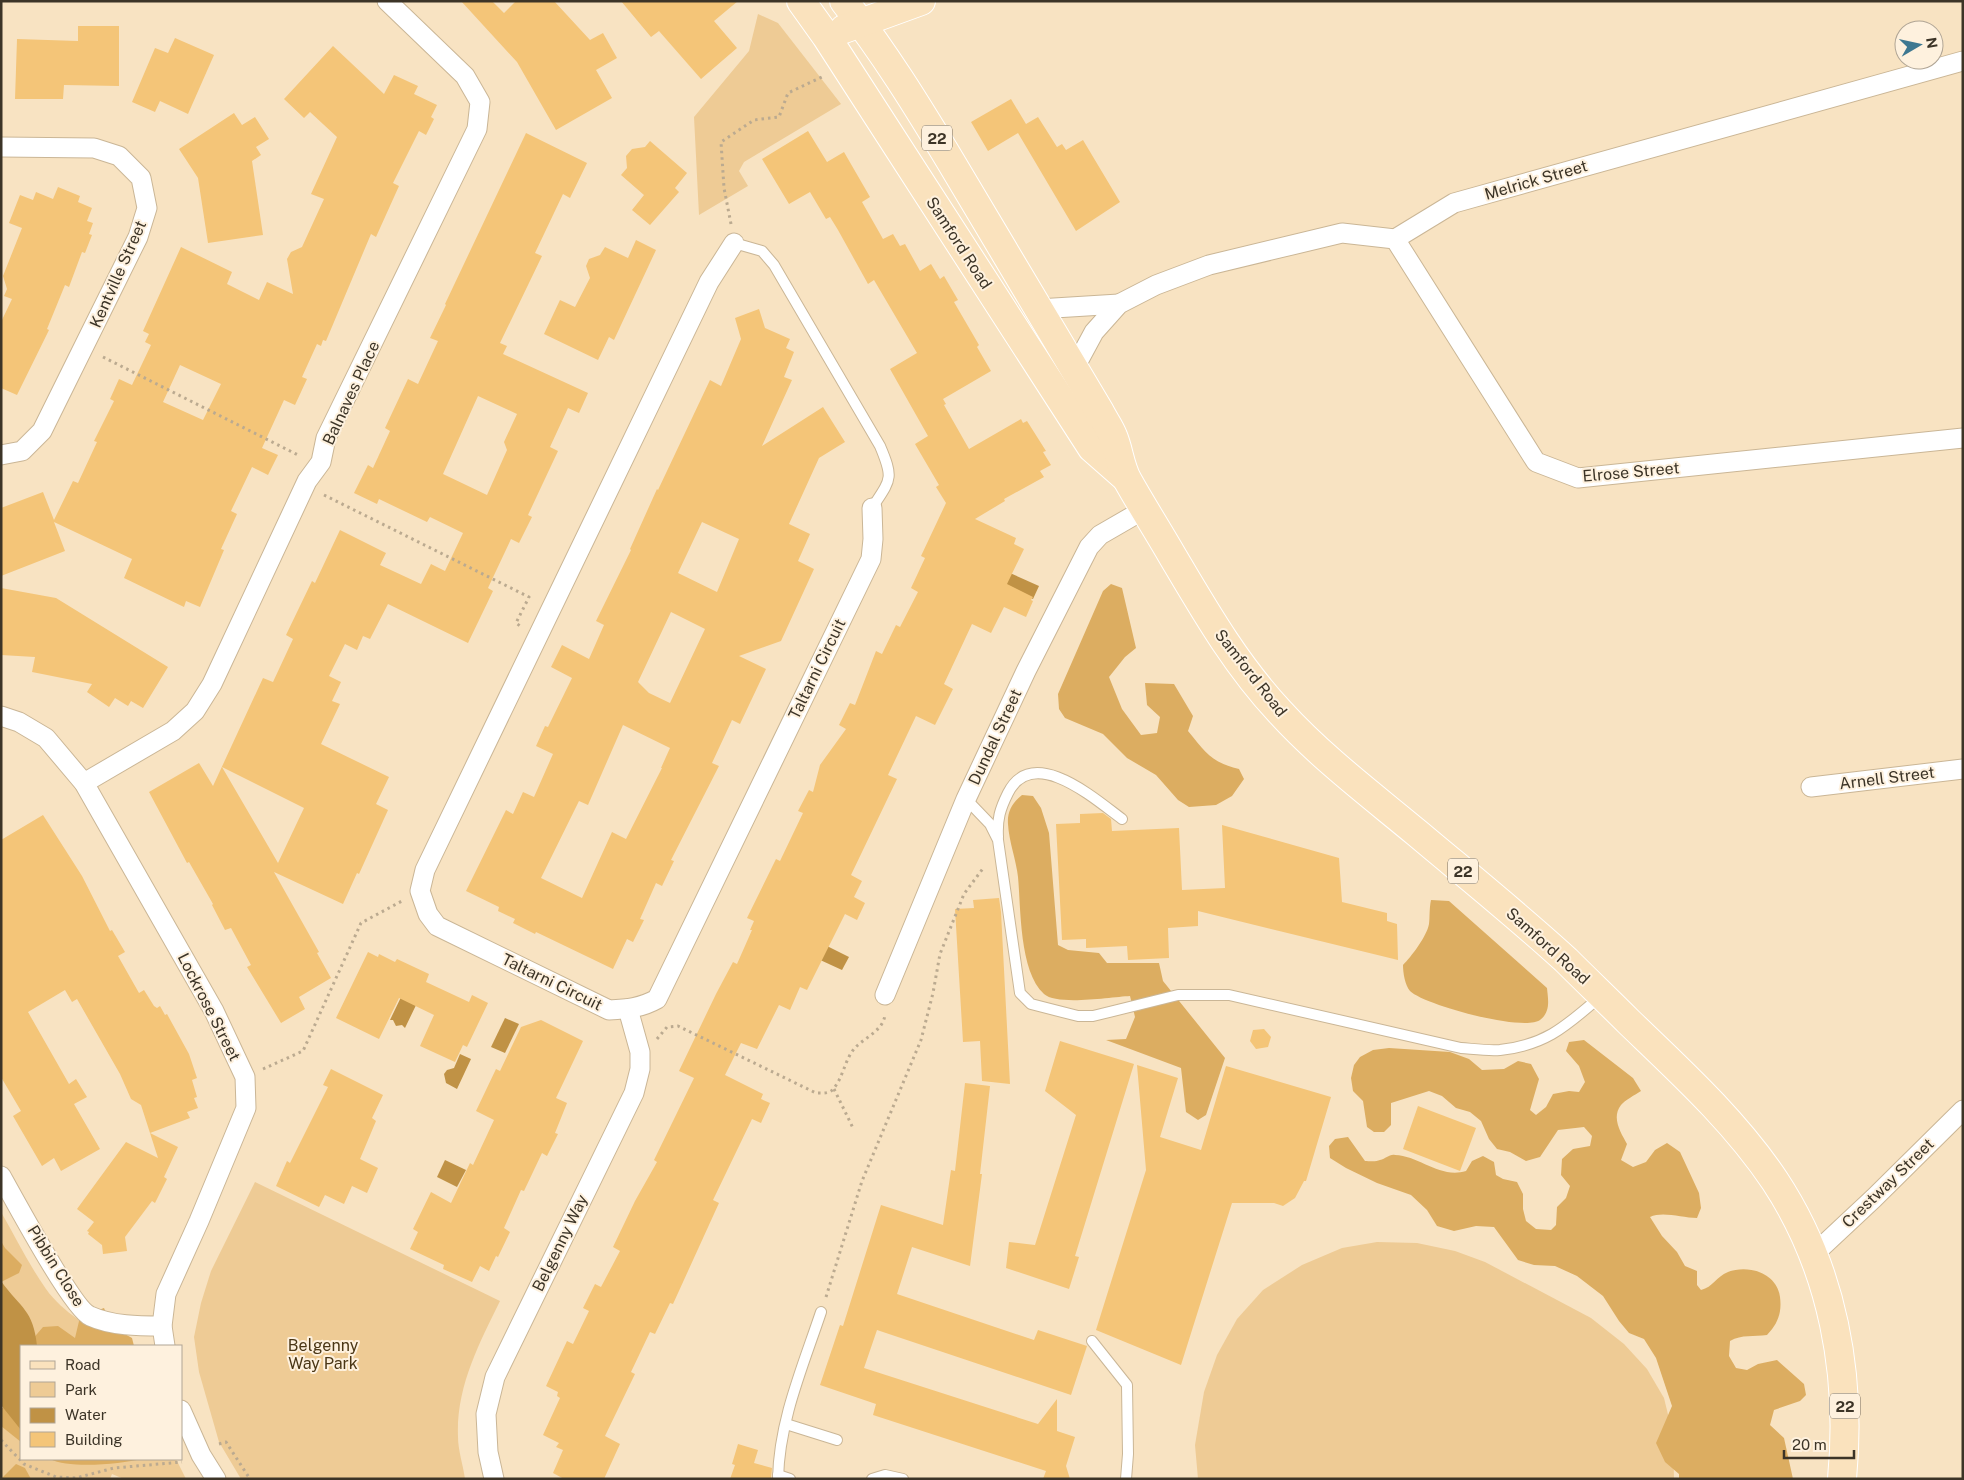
<svg xmlns="http://www.w3.org/2000/svg" width="1964" height="1480" viewBox="0 0 1964 1480" font-family="'Public Sans',sans-serif">
<style>
.green{fill:#eecb95}
.forest{fill:#dcad61}
.water{fill:#c09245}
.building{fill:#f4c578;fill-rule:evenodd}
.lines{fill:none;stroke-linecap:round;stroke-linejoin:round}
.lane-casing{stroke:#cab696;stroke-width:12}
.street-casing{stroke:#cab696;stroke-width:21}
.primary-casing{stroke:#fff;stroke-width:30}
.path{stroke:#bbaa90;stroke-width:3;stroke-dasharray:2.5 4;stroke-linecap:butt}
.lane{stroke:#fff;stroke-width:10}
.street{stroke:#fff;stroke-width:19}
.primary{stroke:#fae2bd;stroke-width:28}
.labels{text-anchor:middle;dominant-baseline:central;stroke-width:4;stroke-linejoin:round;paint-order:stroke}
.shield{fill:#fef1de;stroke:#766d5e;stroke-width:1}
.shield-label{font-size:15px;font-weight:bold;fill:#3c3427}
.street-label{font-size:16px;fill:#3c3427;stroke:#fef1de}
.park-label{font-size:16px;fill:#4a3615;stroke:#fef1de}
</style>
<rect width="100%" height="100%" fill="#f8e3c2"/>
<!-- green -->
<g class="green">
<path d="M758,14l20,9 63,81 -97,58 -5,9 9,15 -49,29 -5,-98 55,-66z"/>
<path d="M255,1182l245,119c-21,43 -44,86 -42,136 0,13 5,28 7,42h-224l-22,-37 -20,-70 -5,-35 7,-34 10,-32z"/>
<path d="M1,1212c15,26 28,53 45,77 17,24 45,39 70,53l-95,4v113h155l10,20h-62l-12,-5 -2,5h-109z"/>
<path d="M1377,1242l40,1 38,8 30,11 106,56 33,26 23,25 17,29 9,37 1,44h-476l-3,-34 9,-53 13,-37 20,-36 26,-29 39,-25 40,-17z"/>
</g>
<!-- forest -->
<g class="forest">
<path d="M1111,584l11,4 14,60 -11,9 -16,20 13,32 19,26 16,-2 3,-16 -13,-12 -2,-22 29,1 19,32 -5,15c18,22 23,31 51,38l5,10 -12,17 -16,9 -27,2 -11,-7 -22,-25 -29,-17 -24,-24 -38,-16 -6,-9 -1,-15 45,-103z"/>
<path d="M1022,795l11,1 8,12 8,25 9,112 10,5 31,3 8,10h52l4,18 62,77 -19,57 -8,5 -12,-8 -5,-44 -75,-28 20,-1 9,-22 -5,-21c-19,1 -73,10 -86,-2 -25,-23 -23,-86 -26,-117 -2,-18 -9,-35 -10,-53 -1,-13 5,-22 14,-29z"/>
<path d="M1431,900l18,1 98,87c1,11 4,24 -7,32 -16,12 -116,-15 -130,-29 -5,-6 -7,-18 -7,-26 8,-8 24,-29 26,-41 1,-7 0,-14 2,-24z"/>
<path d="M1584,1040l49,38 8,13c-6,4 -16,9 -20,14 -10,13 0,28 6,39l-6,16 12,7 13,-5 9,-12 12,-7 13,9 19,41 2,15 -4,10c-15,0 -34,-7 -47,-1l12,19 15,16 8,14 12,5v14l4,5c12,-3 15,-13 27,-18 20,-8 49,1 52,25 2,15 -2,27 -13,38 -13,2 -25,-1 -37,6l-1,15 7,12 11,2 11,-6 19,-4 27,24 2,11 -6,6 -26,9 -4,15 14,13 9,41h-114v-5l-14,-12 -9,-19 16,-37 -16,-48 -12,-19 -15,-6 -10,-12 -16,-25 -26,-20 -22,-10 -21,-1 -16,-5 -24,-33 -18,-1 -22,5 -17,-5 -10,-16 -16,-15 -34,-12 -31,-15 -16,-10 -1,-12 6,-7 13,-2 17,24c4,0 11,1 15,-1 6,-1 9,-6 15,-5 25,1 45,24 71,16l6,-10 11,-5 11,6 2,13 7,4 14,3 6,12v15l3,12 10,8 15,1 5,-5 1,-18 9,-9 4,-12 -9,-11 1,-16 11,-10 17,-3 2,-10 -8,-9 -26,3 -18,27 -14,4 -16,-9 -13,-3 -8,-10 -8,-18 -11,-9 -14,-4 -14,-12 -13,-5 -38,12v22l-7,7h-10l-7,-5 -4,-26 -10,-10 -2,-13 3,-13 6,-8 13,-7 16,-2 61,4 19,7 13,11 22,-1 14,-8 13,3 8,15 -9,31 6,5 10,-8 7,-13 16,-3 10,1 6,-10 -6,-16 -13,-15 3,-9z"/>
<path d="M1,1241l4,7 17,17 -3,8 -18,9z"/>
<path d="M104,1308l8,19 20,11 2,8h-100l-3,-5 12,-14 15,-1 17,12 5,-21z"/>
<path d="M1,1408h14l6,8v26l-20,-16z"/>
<path d="M50,1459h92c-21,5 -73,10 -92,0z"/>
<path d="M16,1464l9,4 6,11h-30z"/>
</g>
<!-- water -->
<g class="water">
<path d="M1010,573l29,13 -6,13 -29,-13z"/>
<path d="M825,945l24,12 -7,13 -24,-11z"/>
<path d="M403,993l15,8 -13,27 -3,-3 -6,1 -3,-6h-3z"/>
<path d="M505,1018l14,6 -14,29 -14,-6z"/>
<path d="M460,1054l11,5 -14,30 -11,-6 -2,-9 3,-4 7,-2z"/>
<path d="M445,1160l21,10 -9,17 -20,-10z"/>
<path d="M1,1281c20,28 32,28 36,65h-16v84l-20,-25z"/>
</g>
<!-- building -->
<g class="building">
<path d="M461,1h31l12,12 12,-12h38l36,39 13,-7 14,25 -21,12 16,28 -56,32 -39,-68z"/>
<path d="M621,1h117l-24,20 23,27 -36,31 -42,-48 -8,6z"/>
<path d="M78,26h41v60l-55,-1 -1,14h-48l2,-60 61,2z"/>
<path d="M175,38l39,17 -26,59 -28,-13 -5,11 -23,-10 23,-54 13,5z"/>
<path d="M333,46l51,48 10,-19 24,11 -4,8 23,11 -6,12 3,2 -8,16 -7,-4 -26,52 6,3 -23,51 -5,-3 -45,107 -3,-1 -2,6 -4,-2 -15,33 5,2 -12,26 -11,-5 -22,48 16,7 -10,20 -16,-8 -21,44 6,3 -16,35 3,1 -24,57 -14,-6 -2,6 -60,-29 8,-19 -78,-37 11,29 -64,25v-68l42,-16 11,28 19,-39 5,2 19,-41 -3,-1 20,-40 -4,-2 9,-20 13,6 19,-40 -6,-3 4,-8 -6,-3 38,-84 51,25 -5,12 32,16 8,-18 26,12 -6,-35 4,-7 11,-5 22,-48 -13,-5 26,-57 -27,-25 -6,6 -20,-19zM180,365l41,19 -18,36 -40,-18z"/>
<path d="M1011,99l15,25 12,-7 19,30 5,-3 4,6 17,-10 37,62 -44,29 -58,-98 -30,18 -17,-29z"/>
<path d="M234,113l8,12 13,-8 14,22 -13,8 5,8 -9,6 11,74 -55,8 -10,-65 -19,-29z"/>
<path d="M808,131l19,31 17,-10 26,45 -8,5 21,37 10,-5 7,12 5,-2 15,27 11,-7 9,15 4,-3 14,24 -4,2 25,43 -2,2 14,24 -48,28 3,5 -2,1 25,44 52,-30 2,4 4,-2 19,30 -3,1 8,13 -11,6 4,6 -40,22 1,2 -30,18 41,19 -2,6 10,5 -17,35 26,13 -2,3 2,1 -7,16 -22,-10 -13,26 -19,-9 -28,60 9,5 -18,36 -19,-9 -28,59 9,4 -46,96 11,6 -8,16 11,6 -8,17 -12,-6 -38,76 -7,-3 -10,23 -11,-5 -22,44 -16,-6 -16,32 38,19 -2,5 9,4 -9,20 -9,-4 -39,81 6,3 -46,101 -3,-1 -15,31 -5,-2 -19,40 4,2 -30,62 15,8 -16,35h-40l-11,-6 10,-23 -7,-3 3,-4 -16,-8 17,-37 -3,-2 1,-4 -12,-6 21,-45 6,3 16,-33 -6,-3 12,-24 6,3 19,-36 -7,-4 22,-46 22,-39 -3,-2 40,-82 -15,-7 37,-77 17,-32 4,2 15,-34h-2l4,-9 -7,-3 29,-59 4,2 23,-48 -5,-2 11,-21 4,2 7,-27 26,-36 -7,-4 11,-22 5,2 21,-54 6,3 14,-29 4,2 18,-35 -7,-4 14,-30 -4,-2 25,-53 -10,-16 3,-2 -24,-41 13,-8 -38,-67 27,-16 -43,-73 -6,4 -30,-54 -8,-13 -4,2 -16,-27 -21,12 -27,-45z"/>
<path d="M526,133l61,30 -17,35 -7,-4 -28,59 7,3 -42,87 7,3 -4,8 85,39 -9,20 -11,-5 -18,39 8,4 -30,64 4,2 -13,26 -8,-4 -23,49 5,3 -25,52 -80,-39 -18,35 -7,-3 -6,14 -12,-6 -16,32 12,6 -9,19 8,3 -19,40 68,33 -13,27 12,6 -29,64 -2,-1 -14,31 -69,-32 45,80 -2,1 14,25 -32,19 6,12 -24,14 -34,-56 4,-2 -20,-37 -6,2 -13,-25 1,-1 -24,-42 -2,1 -38,-71 50,-29 14,23 50,-108 10,4 20,-43 -7,-4 26,-54 3,2 25,-53 46,23 -6,12 41,19 10,-20 14,7 18,-38 -33,-16 -3,5 -48,-23 -2,5 -23,-11 14,-28 5,3 17,-37 -5,-3 23,-49 10,5 20,-43 -8,-3 16,-33 -1,-1zM478,396l39,18 -13,28 3,8 -20,45 -44,-21zM222,767l82,41 -26,55z"/>
<path d="M650,141l37,32 -12,15 4,4 -29,33 -18,-15 12,-15 -23,-20 6,-7 -1,-12 6,-7 13,-2z"/>
<path d="M58,187l22,9 -2,6 14,6 -5,13 6,2 -4,11 3,1 -7,18 -3,-1 -13,35 -4,-2 -18,44 2,1 -32,65 -16,-7v-66l11,-23 -8,-3 3,-7 -4,-13 19,-48 -13,-5 11,-28 13,5 3,-8 17,7z"/>
<path d="M636,240l20,10 -42,90 -5,-3 -11,23 -54,-26 16,-34 15,7 15,-29 -4,-12 3,-7 11,-4 5,-8 23,11z"/>
<path d="M759,309l6,19 25,11 -4,9 8,4 -10,25 8,3 -30,66 61,-39 22,35 -26,16 -30,66 21,10 -12,27 16,8 -33,72 -42,15 27,13 -26,55 -8,-4 -20,43 7,3 -48,94 3,1 -12,25 -6,-3 -16,36 4,1 -11,22 -6,-3 -14,30 -77,-37 -1,2 -22,-11 2,-4 -17,-8 1,-4 -33,-16 40,-81 7,4 10,-22 11,5 19,-43 -17,-8 9,-20 3,1 24,-49 -21,-11 11,-22 27,14 15,-34 -8,-4 35,-71 -1,-1 27,-60 1,1 52,-110 11,6 20,-47 -6,-21zM702,522l37,17 -22,53 -39,-19zM671,612l34,17 -35,74 -21,-10 -11,-11zM623,725l47,23 -9,20h1l-36,71 -14,-7 -30,66 -41,-20 38,-77 9,4z"/>
<path d="M1,588l55,10 112,69 -25,41 -12,-7 -3,5 -13,-8 -6,9 -22,-15 5,-8 -60,-12 3,-15 -34,-2z"/>
<path d="M1103,813l8,6 1,12 67,-3 3,62 43,-2 -3,-63 117,33 3,44 45,11v8l10,3 1,36 -200,-49v15l-30,2 1,30 -41,2 -1,-14 -41,2v-9l-24,1 -6,-116 24,-1v-9z"/>
<path d="M43,815l39,61 28,55 2,-1 13,22 -7,4 21,37 5,-3 10,16 3,2 3,-2 5,9 2,-1 22,40 8,24 -5,2 5,17 -3,1 4,10 -11,4 3,6 -40,15 -9,-28 -10,-6 -11,-25 -43,-75 -5,3 -7,-12 -37,22 41,72 7,-5 11,18 -13,7 26,45 -39,22 -7,-13 -12,8 -29,-50 8,-5 -20,-34v-237z"/>
<path d="M999,898l2,14 9,172 -28,-3 -2,-40 -17,1 -8,-133 19,-1 -1,-8z"/>
<path d="M368,952l10,5 1,-3 16,8 2,-3 32,15 -3,8 43,20 3,-7 16,8 -21,44 -4,-2 -8,17 -35,-16 14,-31 -35,-17 -20,41 -43,-21z"/>
<path d="M541,1020l42,21 -27,57 11,5 -12,30 3,1 -11,22 -5,-3 -18,38 -3,-1 -17,38 6,4 -12,25 -2,-1 -7,15 -9,-5 -8,16 -29,-13 1,-4 -34,-16 8,-17 -5,-3 18,-37 20,11 19,-40 3,2 21,-45 -18,-9 20,-42 4,2 21,-44z"/>
<path d="M1264,1029l7,8 -3,10 -12,2 -6,-8 3,-11z"/>
<path d="M1060,1041l74,23 -59,192 4,1 -10,32 -63,-21 3,-26 26,3 41,-130 -31,-24z"/>
<path d="M1137,1065l41,13 -18,59 41,13 25,-84 105,31 -25,84h-2l-9,17 -12,8 -9,-3h-42l-51,162 -85,-35 50,-160z"/>
<path d="M331,1069l52,26 -11,23 4,3 -16,38 18,9 -11,25 -15,-7 -8,18 -19,-9 -6,12 -43,-21 11,-25 3,2 38,-76 -5,-2z"/>
<path d="M965,1083l25,3 -10,88h2l-12,92 -58,-19 -15,47 137,46 4,-10 49,16 -16,49 -194,-65 -13,38 174,56 19,-25v32l18,6 -9,29 4,13h-27l3,-8 -173,-56 3,-11 -56,-19 20,-60 3,1 38,-121 62,20 8,-55 4,1z"/>
<path d="M1418,1106l58,22 -16,43 -57,-22z"/>
<path d="M150,1133l28,14 -14,30 3,2 -12,24 -3,-2 -27,36 2,14 -24,3 -1,-9 -14,-11 1,-2 -2,-1 7,-9 -17,-13 49,-67 32,16z"/>
<path d="M738,1444l20,6 -4,13 18,5 -1,11h-41l5,-14 -3,-1z"/>
</g>
<g class="lines">
<!-- lane casing -->
<g class="lane-casing">
<g id="lane">
<path d="M734,243l28,8 12,14 106,181c14,33 11,33 -8,62"/>
<path d="M966,799l24,25 8,16 22,153 11,11 47,12h15l85,-21h51l232,53c13,1 27,3 39,2 47,-5 67,-25 101,-54"/>
<path d="M998,837c-1,-18 2,-28 10,-44 25,-49 87,6 114,26"/>
<path d="M1092,1341l35,44 1,69 -2,25"/>
<path d="M786,1424l51,16"/>
<path d="M778,1475l12,4"/>
<path d="M778,1479c1,-58 25,-113 43,-167"/>
<path d="M872,1479l13,-4 18,4"/>
</g>
</g>
<!-- street casing -->
<g class="street-casing">
<g id="street">
<path d="M1,147l93,1 25,8 22,22 6,30 -9,29 -96,194 -20,20 -21,4"/>
<path d="M1395,239l141,223 42,16 385,-40"/>
<path d="M734,243l-25,39 -284,588 -5,21 8,23 9,12 172,84c18,-1 32,-2 48,-11l214,-440 2,-20 -1,-31"/>
<path d="M1038,309l81,-5"/>
<path d="M1074,369l20,-37 25,-28 37,-19 53,-20 133,-32 53,6 59,-36 509,-142"/>
<path d="M1,716l18,6 27,16 38,45 130,228 31,66 1,31 -47,113 -33,73 -4,32 3,20"/>
<path d="M84,783l89,-52 22,-20 17,-27 95,-203 14,-19 5,-24 151,-309 3,-27 -15,-26 -78,-75"/>
<path d="M1811,787l152,-18"/>
<path d="M885,995l81,-196 60,-128 63,-124 11,-12 45,-26"/>
<path d="M1,1176c13,23 72,133 89,140 22,10 49,10 72,10"/>
<path d="M1813,1255l61,-57 89,-88"/>
<path d="M181,1410l20,45 15,24"/>
<path d="M494,1479l-6,-27 -2,-38 9,-37 139,-284 6,-24v-17l-12,-43"/>
</g>
</g>
<!-- primary casing -->
<g class="primary-casing">
<g id="primary">
<path d="M801,1l25,35 266,412 33,29"/>
<path d="M844,1c40,51 74,106 107,161 50,83 99,167 149,250 4,8 10,16 13,24 6,14 7,31 15,45 14,25 30,50 45,76 32,54 63,108 107,155 41,45 90,82 137,121 50,42 101,83 149,127 21,21 42,41 63,62 51,49 106,99 146,159 58,88 77,194 67,298"/>
<path d="M844,29l77,-28"/>
</g>
</g>
<!-- path -->
<g class="path">
<path d="M731,224l-7,-36 -3,-46 33,-22 25,-3 9,-24 36,-17"/>
<path d="M103,357l197,99"/>
<path d="M324,495l205,102 -13,26 4,3"/>
<path d="M657,1039l10,-12 11,-1 138,67c7,0 14,1 18,-5 9,-11 11,-28 20,-39 9,-11 30,-18 31,-35"/>
<path d="M263,1069l40,-18 58,-128 41,-22"/>
<path d="M834,1089l19,39"/>
<path d="M826,1297l36,-116 59,-141 12,-47 7,-39 24,-60 20,-27"/>
<path d="M1,1440l23,24 32,13 20,1 38,-10 68,-6"/>
<path d="M219,1444l7,-2 24,37"/>
</g>
<!-- lane -->
<use href="#lane" class="lane"/>
<!-- street -->
<use href="#street" class="street"/>
<!-- primary -->
<use href="#primary" class="primary"/>
</g>
<g class="labels">
<!-- shield labels -->
<g class="shield">
<rect x="922" y="125.5" width="30" height="25" rx="4"/>
<rect x="1448" y="858.5" width="30" height="25" rx="4"/>
<rect x="1830" y="1393.5" width="30" height="25" rx="4"/>
</g>
<g class="shield-label">
<text x="937" y="138">22</text>
<text x="1463" y="871">22</text>
<text x="1845" y="1406">22</text>
</g>
<!-- street labels -->
<g class="street-label">
<text transform="translate(1536 180) rotate(-16)">Melrick Street</text>
<text transform="translate(959 243) rotate(57)">Samford Road</text>
<text transform="translate(118 274) rotate(-66)">Kentville Street</text>
<text transform="translate(351 393) rotate(-65)">Balnaves Place</text>
<text transform="translate(1631 472) rotate(-5)">Elrose Street</text>
<text transform="translate(817 669) rotate(-64)">Taltarni Circuit</text>
<text transform="translate(1251 673) rotate(52)">Samford Road</text>
<text transform="translate(995 737) rotate(-65)">Dundal Street</text>
<text transform="translate(1887 778) rotate(-7)">Arnell Street</text>
<text transform="translate(1548 946) rotate(42)">Samford Road</text>
<text transform="translate(552 982) rotate(26)">Taltarni Circuit</text>
<text transform="translate(209 1007) rotate(63)">Lockrose Street</text>
<text transform="translate(1888 1183) rotate(-44)">Crestway Street</text>
<text transform="translate(560 1243) rotate(-64)">Belgenny Way</text>
<text transform="translate(56 1266) rotate(58)">Pibbin Close</text>
</g>
<!-- park labels -->
<g class="park-label">
<text x="323" y="1345">Belgenny<tspan x="323" dy="18">Way Park</tspan></text>
</g>
</g>
<!-- border -->
<rect width="1964" height="1480" fill="none" stroke="#3c3427" stroke-width="5"/>
<!-- legend -->
<rect x="20" y="1345" width="162" height="115" fill="#fef1de" stroke="#b0a595"/>
<rect x="30" y="1361" width="25" height="8" fill="#fae2bd" stroke="#b0a595"/>
<text x="65" y="1370" font-size="15" fill="#3c3427">Road</text>
<rect x="30" y="1382" width="25" height="15" fill="#eecb95" stroke="#b0a595"/>
<text x="65" y="1395" font-size="15" fill="#3c3427">Park</text>
<rect x="30" y="1408" width="25" height="15" fill="#c09245" stroke="#b0a595"/>
<text x="65" y="1420" font-size="15" fill="#3c3427">Water</text>
<rect x="30" y="1432" width="25" height="15" fill="#f4c578" stroke="#b0a595"/>
<text x="65" y="1445" font-size="15" fill="#3c3427">Building</text>
<!-- north arrow -->
<g transform="translate(1919 45) rotate(81)"><circle r="24" fill="#fef1de" stroke="#b0a595"/>
<path d="M0-4L9 19L0 12L-9 19Z" fill="#3e7891"/>
<text y="-8" font-size="14" font-weight="bold" text-anchor="middle" fill="#3c3427">N</text>
</g>
<!-- scale -->
<path d="M1784 1450v8h70v-8" fill="none" stroke="#3c3427" stroke-width="2.5"/>
<text x="1792" y="1450" font-size="15" fill="#3c3427" stroke="#fef1de" stroke-width="4" paint-order="stroke">20 m</text>
</svg>
